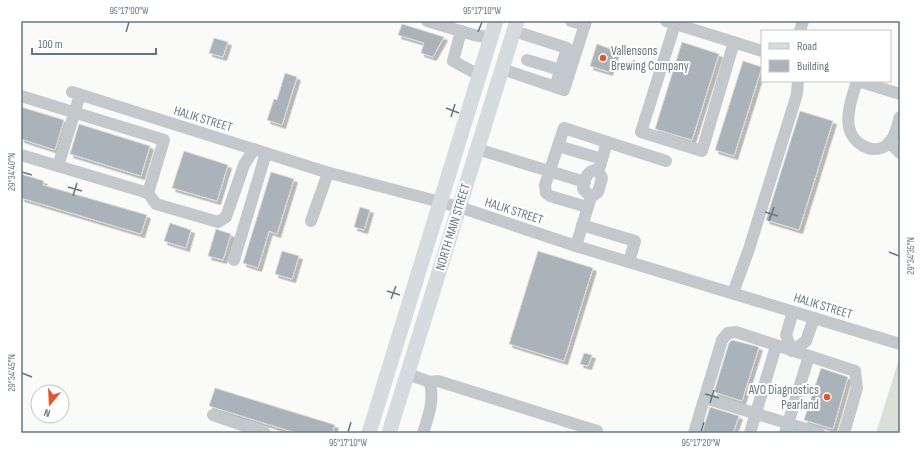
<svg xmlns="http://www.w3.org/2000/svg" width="921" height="454" viewBox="0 0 921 454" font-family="'Sofia Sans Condensed',sans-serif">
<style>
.green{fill:#dadfd7}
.building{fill:#aab3b9;stroke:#dcdcda;filter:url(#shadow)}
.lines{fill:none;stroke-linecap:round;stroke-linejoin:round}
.minor{stroke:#c3c8cc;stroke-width:12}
.major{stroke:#d6dbdf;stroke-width:15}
.ticks{fill:none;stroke:#657683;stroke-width:1.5}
.poi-dot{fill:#e4572e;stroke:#fff;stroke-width:1.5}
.labels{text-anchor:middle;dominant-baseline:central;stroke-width:4;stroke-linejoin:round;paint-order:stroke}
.poi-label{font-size:13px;fill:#657683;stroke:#fff;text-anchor:start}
.street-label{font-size:13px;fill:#657683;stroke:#fff}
.neatline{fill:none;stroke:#657683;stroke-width:1.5}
.ticks-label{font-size:10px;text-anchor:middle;fill:#657683}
</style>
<defs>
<filter id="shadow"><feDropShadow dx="3.5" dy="3.5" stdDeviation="0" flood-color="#0004"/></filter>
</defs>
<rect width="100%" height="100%" fill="#fafaf8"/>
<!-- green -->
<path class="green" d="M899,359l1,74h-24z"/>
<!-- building -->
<g class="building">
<path d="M402,24l42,13 -11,20 -12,-4 3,-10 -26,-8z"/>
<path d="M214,38l14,4 -5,15 -14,-4z"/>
<path d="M682,42l37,12 -27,86 -37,-11z"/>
<path d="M597,44l19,7 -7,21 -19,-6z"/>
<path d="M743,61l19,6 -28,89 -19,-6z"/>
<path d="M285,73l12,4 -15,48 -15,-5 7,-21 3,1z"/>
<path d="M21,107l43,13 -9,30 -34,-11z"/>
<path d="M800,111l33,10 -34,109 -33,-10z"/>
<path d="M79,124l71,22 -9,30 -71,-22z"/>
<path d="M184,151l44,14 -11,36 -45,-13z"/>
<path d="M271,172l23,7 -17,55 -8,-3 -11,37 -15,-5z"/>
<path d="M21,174l23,7 -1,4 104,30 -6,19 -120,-36z"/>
<path d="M360,207l10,3 -6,20 -10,-3z"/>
<path d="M170,223l21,7 -5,18 -22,-7z"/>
<path d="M216,229l15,5 -8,26 -15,-4z"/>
<path d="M282,251l17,5 -7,23 -17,-5z"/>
<path d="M538,251l55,17 -29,93 -55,-17z"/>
<path d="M732,340l27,7 -17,54 -28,-9 15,-49z"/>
<path d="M584,353l8,2 -4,11 -8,-2z"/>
<path d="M821,368l27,9 -15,52 -29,-9z"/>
<path d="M215,388l120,37 -3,8h-36l-87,-27z"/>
<path d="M710,407l29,9 -6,17h-31z"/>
</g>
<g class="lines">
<!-- minor -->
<g class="minor">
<path d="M427,21l47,14 17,3"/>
<path d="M571,21l14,4"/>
<path d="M666,21l96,30"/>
<path d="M676,21l-35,111 61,19 32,-109"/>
<path d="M461,31l-8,30 26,14"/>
<path d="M514,31l53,17 -12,39"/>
<path d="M800,31l3,-10"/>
<path d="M527,60l33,10"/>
<path d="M502,69l62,21 22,-69"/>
<path d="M857,81c-4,13 -11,32 -8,46 3,16 23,29 38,18 8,-6 10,-19 13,-28"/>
<path d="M858,81l42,13"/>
<path d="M72,92l254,80 133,35 117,39 324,98"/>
<path d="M21,96l143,44 -16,53 -127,-38"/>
<path d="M889,142l11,11"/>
<path d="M558,146l6,-18 43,14"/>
<path d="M477,149l108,33"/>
<path d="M58,166l22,-71"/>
<path d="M600,166l7,-24 59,19"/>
<path d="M148,193l8,11 62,18 8,-5 18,-52 10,-16"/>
<path d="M587,207l-37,-11 -4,-3 -1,-8 13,-39 44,13"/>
<path d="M311,221l17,-48"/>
<path d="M582,225l53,16 -6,21"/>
<path d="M576,246l15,-49 7,-5 4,-14 -4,-8c-12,-1 -13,10 -15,19l8,8"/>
<path d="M234,260l32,-107"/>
<path d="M733,293l16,-44 48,-155 1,-13"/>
<path d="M792,351l14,-10 8,-23"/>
<path d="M792,351l-6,-16 7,-23"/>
<path d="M408,374l22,8 8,-1 159,50"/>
<path d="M705,398l114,35"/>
<path d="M213,415l52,18"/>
<path d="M423,433c6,-19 11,-31 7,-51"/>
<path d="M694,433l28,-93 6,-7 8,-1 119,39 2,17 -13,45"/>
<path d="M750,433l26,-87"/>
<path d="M785,433l24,-77"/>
</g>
<!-- major -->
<g class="major">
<path d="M369,433l127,-412"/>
<path d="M389,433l128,-412"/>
</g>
</g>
<!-- ticks -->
<path class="ticks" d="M126,32l3,-10M478,32l4,-10M446,108l13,5M451,117l4,-13M22,172l10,3M68,187l14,4M73,196l4,-13M765,212l13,4M769,221l5,-14M889,252l10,4M387,291l13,4M391,299l5,-13M22,373l10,4M705,394l14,4M710,403l4,-13M348,432l3,-10M701,432l3,-10"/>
<!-- markers -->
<g class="poi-dot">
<circle cx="603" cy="58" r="4"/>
<circle cx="827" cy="397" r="4"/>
</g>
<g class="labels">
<!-- poi labels -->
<g class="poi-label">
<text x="611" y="51">Vallensons<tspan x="611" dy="15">Brewing Company</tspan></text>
<text x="819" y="390" text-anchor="end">AVO Diagnostics<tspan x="819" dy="15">Pearland</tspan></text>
</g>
<!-- street labels -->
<g class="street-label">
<text transform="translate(203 119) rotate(17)">HALIK STREET</text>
<text transform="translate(514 211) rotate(18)">HALIK STREET</text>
<text transform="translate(453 227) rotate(-73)">NORTH MAIN STREET</text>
<text transform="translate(823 306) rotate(17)">HALIK STREET</text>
</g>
</g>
<!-- border -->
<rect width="921" height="454" fill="none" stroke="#ffffff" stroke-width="44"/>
<!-- legend -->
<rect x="761" y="30" width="130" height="52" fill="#ffffff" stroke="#c1c8cd"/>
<rect x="769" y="43" width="20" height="6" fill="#d6dbdf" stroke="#c1c8cd"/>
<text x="797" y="50" font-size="12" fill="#657683">Road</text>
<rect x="769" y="60" width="20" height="12" fill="#aab3b9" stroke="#c1c8cd"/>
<text x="797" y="70" font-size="12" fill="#657683">Building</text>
<!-- north arrow -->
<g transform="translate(50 404) rotate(198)"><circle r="19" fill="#ffffff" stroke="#c1c8cd"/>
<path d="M0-3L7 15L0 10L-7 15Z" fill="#e4572e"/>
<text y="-6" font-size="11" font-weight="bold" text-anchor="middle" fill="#657683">N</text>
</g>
<!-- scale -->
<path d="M32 48v6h124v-6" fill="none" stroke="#657683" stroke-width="2"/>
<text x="38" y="48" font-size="12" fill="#657683" stroke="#ffffff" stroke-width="3" paint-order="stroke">100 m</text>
<rect x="22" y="22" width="877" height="410" class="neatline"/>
<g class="ticks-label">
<text x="129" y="14">95°17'00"W</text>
<text x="482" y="14">95°17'10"W</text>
<text transform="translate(11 172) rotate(-90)" y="4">29°34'40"N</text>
<text transform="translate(910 256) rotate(-90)" y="4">29°34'35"N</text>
<text transform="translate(11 373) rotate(-90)" y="4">29°34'45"N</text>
<text x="348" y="446">95°17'10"W</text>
<text x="701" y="446">95°17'20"W</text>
</g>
</svg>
